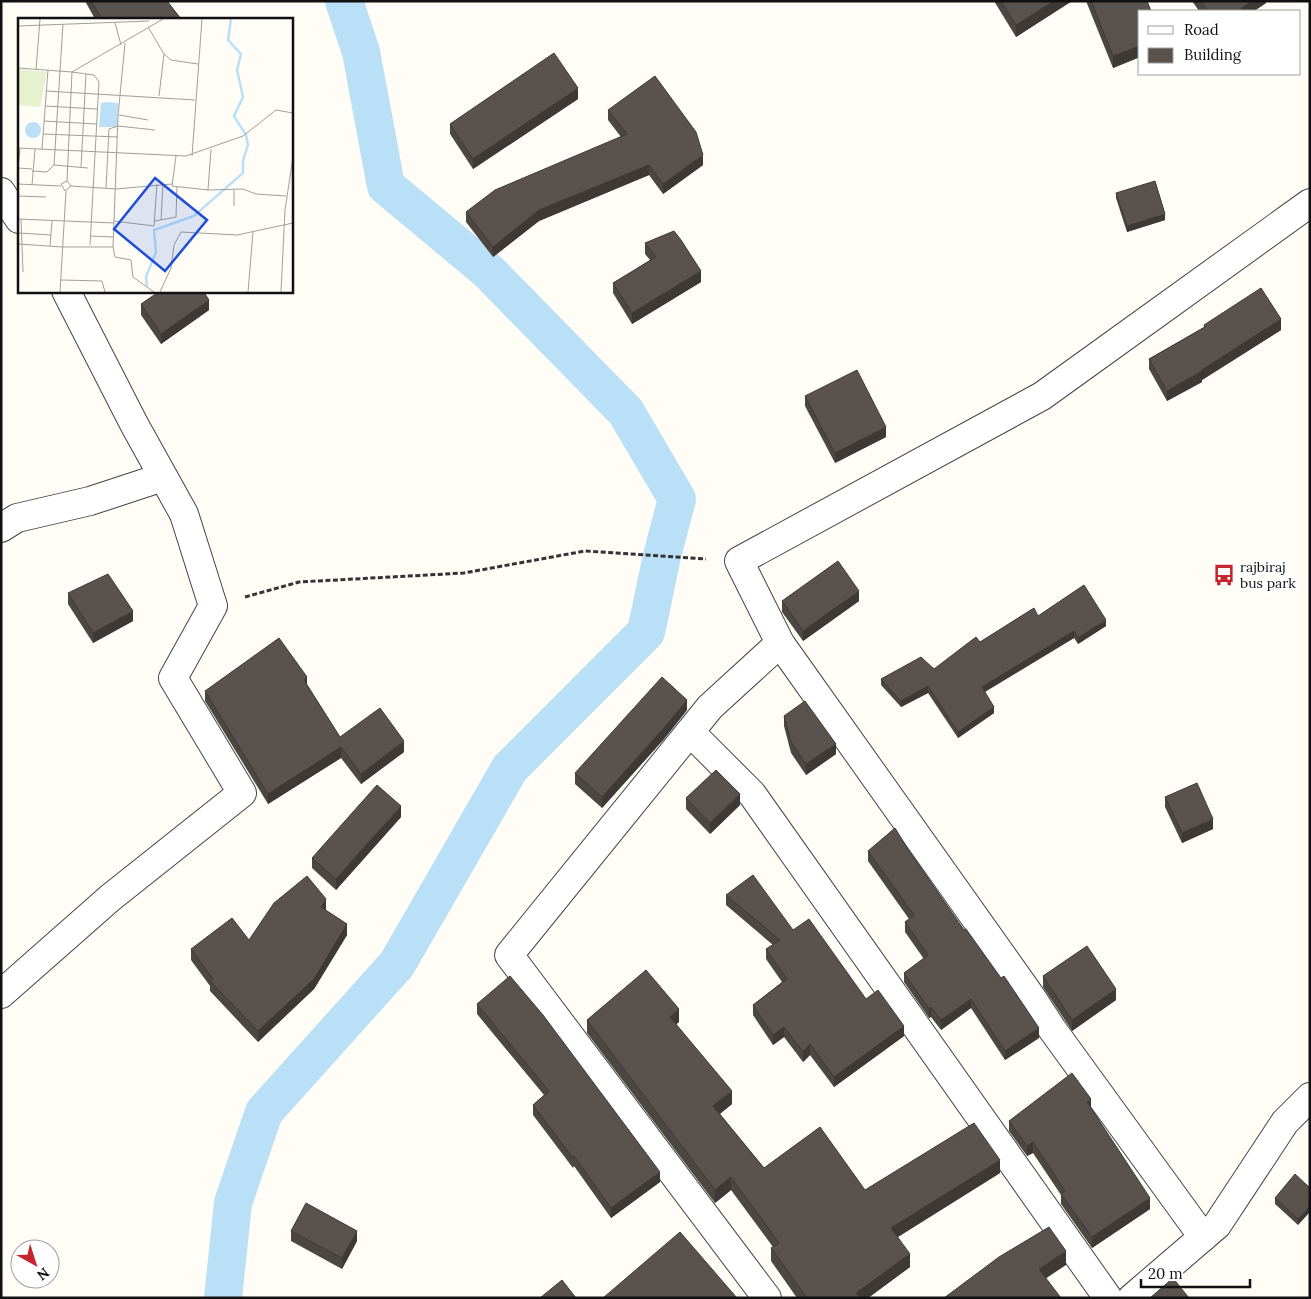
<svg xmlns="http://www.w3.org/2000/svg" width="1311" height="1299" viewBox="0 0 1311 1299" font-family="Lora,serif">
<style>
.lines{fill:none;stroke-linecap:round;stroke-linejoin:round}
.canal{stroke:#b9e0f7;stroke-width:38}
.street-casing{stroke:#444;stroke-width:30}
.path{stroke:#333;stroke-width:3;stroke-dasharray:5 2.5;stroke-linecap:butt}
.street{stroke:#fff;stroke-width:28}
.wall{fill:#4d4742}
.shaded-wall{fill:#3f3936}
.building{fill:#5a524d;stroke:#3f3936}
.labels{text-anchor:middle;dominant-baseline:central;stroke-width:5;stroke-linejoin:round;paint-order:stroke}
.poi-label{font-size:14px;fill:#111;stroke:#fff;text-anchor:start}
.inset-river{fill:none;stroke:#b9e0f7;stroke-width:2.5}
.inset-road{fill:none;stroke:#a09f9a;stroke-width:1}
.view{fill:#1d4ed8;fill-opacity:0.15;stroke:#1d4ed8;stroke-width:2.5}
.inset-edge{fill:none;stroke:#111;stroke-width:2.5}
</style>
<rect width="100%" height="100%" fill="#fffdf5"/>
<g class="lines">
<!-- canal -->
<path class="canal" d="M223,1298l10,-95 31,-91 133,-148 113,-196 136,-136 16,-76 15,-57 -51,-87 -138,-141 -102,-85 -25,-134 -17,-51"/>
<!-- street casing -->
<g class="street-casing">
<g id="street">
<path d="M1,192l18,27"/>
<path d="M1,528l16,-10 73,-17 73,-24"/>
<path d="M690,732l62,62 356,504"/>
<path d="M1,994l109,-96 132,-105 -69,-115 40,-72 -29,-92 -50,-90 -68,-133"/>
<path d="M1203,1237l-151,-208 -20,-31 -252,-355 -41,-82 303,-165 268,-193"/>
<path d="M767,1298l-258,-343 201,-248 70,-64"/>
<path d="M1132,1298l85,-73 68,-103 25,-25"/>
</g>
</g>
<!-- path -->
<path class="path" d="M245,597l54,-15 165,-9 121,-22 121,8"/>
<!-- street -->
<use href="#street" class="street"/>
</g>
<!-- wall -->
<g class="wall">
<path d="M85,1h82l14,18h-86z"/>
<path d="M994,1h78l-56,36z"/>
<path d="M1086,1h61l-7,10v46l-27,11z"/>
<path d="M1192,1h74v2l-12,8h-55z"/>
<path d="M578,99l-105,70 -23,-35v-10z"/>
<path d="M608,110l95,55 -40,29 -14,-19 -110,46 -46,36 -27,-35v-10l155,-75 -13,-17z"/>
<path d="M1116,193l49,27 -38,12 -11,-34z"/>
<path d="M645,243l56,39 -69,42 -19,-31v-10l37,-23 -5,-6z"/>
<path d="M141,304l68,6 -48,34 -20,-29z"/>
<path d="M1204,325l77,5 -79,50v2l-35,19 -18,-32v-10l55,-32z"/>
<path d="M805,396l81,41 -51,26 -30,-57z"/>
<path d="M68,593l65,28 -40,22 -25,-39z"/>
<path d="M782,601h77l-56,40 -21,-29z"/>
<path d="M1038,616l68,10 -28,18 -4,-6 -89,54 9,21 -36,25 -30,-45 -27,14 -20,-22v-6l53,-10 46,-27z"/>
<path d="M307,685l33,52 64,15 -43,32 -20,-26 -73,46 -63,-103v-10z"/>
<path d="M687,710l-23,29 -62,69 -27,-24v-11z"/>
<path d="M784,716l52,38 -30,21 -15,-22 -7,-27z"/>
<path d="M1165,797l48,32 -31,14 -17,-36z"/>
<path d="M686,798l54,7 -30,29 -24,-25z"/>
<path d="M401,817l-65,73 -24,-22v-10z"/>
<path d="M868,851h41l130,187 -34,22 -34,-52 -30,22 -10,-13 -2,1 -25,-36v-9l20,-14 -19,-27v-10l4,-3 -41,-58z"/>
<path d="M726,895l67,35 73,69 38,37 -70,51 -24,-32 -7,7 -19,-25 -11,8 -20,-30v-10l29,-23 -16,-23v-10l7,-4 -47,-40z"/>
<path d="M326,909v1l21,25 -33,54 -56,53 -48,-51v-5l-19,-26v-11l58,-9z"/>
<path d="M1043,976l73,24 -44,31 -29,-44z"/>
<path d="M477,1004l183,178 -49,36 -37,-52 -1,2 -40,-53v-10l11,-10 -67,-81z"/>
<path d="M587,1020l92,2 -3,2 56,80 -12,10 44,54 101,22 135,-17 -102,64 12,30 -42,31h-71l-26,-37v-13l2,-1 -42,-57 -16,13 -128,-170z"/>
<path d="M1091,1108l59,101 -58,39 -31,-44v-9l-28,-42 -6,3 -18,-25v-10z"/>
<path d="M1310,1188l-12,37 -23,-21v-6z"/>
<path d="M291,1231l66,10 -15,28 -51,-28z"/>
</g>
<!-- shaded-wall -->
<g class="shaded-wall">
<path d="M1054,1h18l-56,36v-12z"/>
<path d="M1252,1h14v2l-12,8h-16z"/>
<path d="M1140,46v11l-27,11v-12z"/>
<path d="M578,88v11l-105,70v-10z"/>
<path d="M703,155v10l-40,29v-10z"/>
<path d="M649,165v10l-110,46 -46,36v-10l46,-37z"/>
<path d="M1165,214v6l-38,12v-6z"/>
<path d="M701,271v11l-69,42v-11z"/>
<path d="M209,300v10l-48,34v-10z"/>
<path d="M1281,319v11l-79,50v2l-35,19v-10l35,-21z"/>
<path d="M886,427v10l-51,26v-10z"/>
<path d="M859,591v10l-56,40v-10z"/>
<path d="M133,611v10l-40,22v-10z"/>
<path d="M1106,620v6l-28,18v-6z"/>
<path d="M1074,631v7l-92,55v-6z"/>
<path d="M307,677v11l-3,-8z"/>
<path d="M928,686v7l-27,14v-6z"/>
<path d="M687,700v10l-23,29 -62,69v-11z"/>
<path d="M994,707v6l-36,25v-6z"/>
<path d="M404,741v11l-43,32v-10z"/>
<path d="M836,744v10l-30,21v-11z"/>
<path d="M341,747v11l-73,46v-10z"/>
<path d="M740,794v11l-30,29v-11z"/>
<path d="M401,806v11l-65,73v-11z"/>
<path d="M1213,819v10l-31,14v-10z"/>
<path d="M326,899v10l-5,9v-11z"/>
<path d="M347,924v11l-33,54 -56,53v-11z"/>
<path d="M1116,989v11l-44,31v-11z"/>
<path d="M971,999v9l-30,22v-10z"/>
<path d="M931,1007v10l-2,1v-9z"/>
<path d="M679,1009v13l-9,8v-13z"/>
<path d="M904,1026v10l-70,51v-10z"/>
<path d="M784,1027v10l-11,8v-10z"/>
<path d="M1039,1028v10l-34,22v-9z"/>
<path d="M810,1044v11l-7,7v-10z"/>
<path d="M732,1091v13l-19,15v-13z"/>
<path d="M1091,1099v10l-4,-7z"/>
<path d="M1033,1142v11l-6,3v-10z"/>
<path d="M1000,1160v13l-109,68v-13z"/>
<path d="M660,1172v10l-49,36v-10z"/>
<path d="M731,1177v13l-16,13v-13z"/>
<path d="M1150,1198v11l-58,39v-11z"/>
<path d="M1310,1206v6l-12,13v-6z"/>
<path d="M357,1231v10l-15,28v-11z"/>
<path d="M1066,1251v14l-27,18v-14z"/>
<path d="M910,1254v13l-42,31h-12v-5z"/>
</g>
<!-- building -->
<g class="building">
<path d="M91,1h76l14,18h-79z"/>
<path d="M1001,1h53l-38,24z"/>
<path d="M1091,1h56l4,10h-11v35l-27,10z"/>
<path d="M1200,1h52l-14,10h-30z"/>
<path d="M554,53l24,35 -105,71 -23,-35z"/>
<path d="M655,76l41,56 7,23 -40,29 -14,-19 -110,45 -46,37 -27,-35 29,-22 132,-56 -19,-24z"/>
<path d="M1155,181l10,33 -38,12 -11,-33z"/>
<path d="M674,231l7,9 20,31 -69,42 -19,-30 43,-26 -11,-14z"/>
<path d="M1261,288l20,31 -79,51v1l-35,20 -18,-32 56,-32 -1,-2z"/>
<path d="M160,291h43l6,9 -48,34 -20,-30z"/>
<path d="M857,370l29,57 -51,26 -30,-57z"/>
<path d="M838,561l21,30 -56,40 -21,-30z"/>
<path d="M108,574l25,37 -40,22 -25,-40z"/>
<path d="M1084,585l22,35 -28,18 -4,-7 -92,56 12,20 -36,25 -30,-46 -27,15 -20,-22 40,-22 13,12 42,-32 4,5 54,-34 4,8z"/>
<path d="M279,638l28,39 -3,3 36,57 40,-29 24,33 -43,33 -20,-27 -73,47 -63,-103z"/>
<path d="M662,677l25,23 -23,28 -62,69 -27,-24z"/>
<path d="M805,701l31,43 -30,20 -15,-22 -7,-26z"/>
<path d="M716,770l24,24 -30,29 -24,-25z"/>
<path d="M1197,783l16,36 -31,14 -17,-36z"/>
<path d="M377,785l24,21 -65,73 -24,-21z"/>
<path d="M895,828l14,23 55,79 2,-1 35,49 3,-2 35,52 -34,23 -34,-52 -30,21 -10,-13 -2,2 -25,-36 24,-18 -23,-33 9,-7 -46,-64z"/>
<path d="M753,875l40,55 16,-11 57,80 12,-9 26,36 -70,51 -24,-33 -7,8 -19,-25 -11,8 -20,-30 34,-26 -21,-30 14,-9 -54,-45z"/>
<path d="M307,876l19,23 -5,8 26,17 -33,55 -56,52 -48,-50 3,-2 -22,-30 41,-31 17,22 25,-37z"/>
<path d="M1087,946l29,43 -44,31 -29,-44z"/>
<path d="M646,970l33,39 -9,8 62,74 -19,15 51,62 56,-41 45,63 109,-67 26,37 -109,68 19,26 -54,39 5,5h-54l-36,-50 8,-5 -48,-66 -16,13 -128,-170z"/>
<path d="M510,976l33,39 117,157 -49,36 -37,-52 -1,2 -40,-53 16,-14 -72,-87z"/>
<path d="M1072,1073l19,26 -4,3 63,96 -58,39 -31,-43 4,-3 -32,-49 -6,4 -18,-25z"/>
<path d="M1295,1174l15,14v18l-12,13 -23,-21z"/>
<path d="M306,1203l51,28 -15,27 -51,-27z"/>
<path d="M1049,1227l17,24 -27,18 22,29h-117l55,-41z"/>
<path d="M680,1232l57,66h-134z"/>
<path d="M1173,1278l16,20h-39z"/>
<path d="M562,1280l14,18h-36z"/>
</g>
<!-- icons -->
<defs>
<g id="bus-bare" transform="scale(1.725)"><path d="M-5-6H5V4H4V6H2V4H-2V6H-4V4H-5ZM-3.5-4V0h7V-4ZM-3.5 1.2v1.5H-2V1.2ZM2 1.2v1.5H3.5V1.2Z" fill="#c4262e" stroke="#fff" stroke-width="2.5" paint-order="stroke"/></g>
</defs>
<g fill-rule="evenodd">
<use href="#bus-bare" x="1224" y="575"/>
</g>
<g class="labels">
<!-- poi labels -->
<g class="poi-label">
<text x="1240" y="567">rajbiraj<tspan x="1240" dy="16">bus park</tspan></text>
</g>
</g>
<!-- overview -->
<g transform="translate(18 18)">
<rect width="275" height="275" fill="#fffdf5"/>
<path d="M0,51l29,3 -7,35 -22,-2z" fill="#e6f2cf"/>
<path d="M88,84l12,1 -1,24h-18l2,-24zM7 112a8 8 0 1 1 16 0a8 8 0 1 1-16 0Z" fill="#b9e0f7"/>
<path class="inset-river" d="M129,268l-1,-9 10,-25 -2,-22 40,-14 49,-43v-12l5,-16 -2,-10 -12,-19 9,-19 -6,-27 4,-16 -13,-14 3,-21"/>
<path class="inset-road" d="M97,5l6,22M0,8l131,-5M130,9l16,27 7,6 27,4M107,25l-7,73 -5,131 2,10 16,3 2,17 21,15M0,50l54,4M18,52l4,-51M54,54l22,3 5,7 -9,163M54,54l91,-53M28,73l149,9M141,78l5,-42M27,88l52,3M101,97l29,5M26,103l52,3M100,108l37,4M25,116l75,3M225,118l33,-26 17,3M0,130l168,8 57,-20M2,130l-2,20 14,1M24,131l6,-79M158,138l-4,30 36,4 3,-41M174,138l10,-137M36,147l9,-141M63,149l5,-93M14,153l15,1 7,-7 34,3M49,163l-6,3 4,7 6,-5 -4,-5 5,-109M0,166l43,2M14,167l3,-36M53,168l45,3M88,170l3,-59 9,-3M98,171l56,-5M190,172l35,-1 13,5 30,2M216,172v16M0,178l28,1M0,201l96,4M3,201l2,53M143,202l2,-36M96,203l40,5 3,-42M137,203l21,-4 1,-31M0,215l33,2M72,218l23,1M0,226l45,3M32,228l2,-25M45,229h50M43,262l41,1 3,11M42,274l6,-101M142,274l11,-24 3,-23 7,-13 56,3 56,-12M230,274l5,-60M263,274l4,-82 8,-53"/>
<path class="view" d="M137,160l52,42 -42,51 -51,-42z"/>
<rect width="275" height="275" class="inset-edge"/>
</g>
<!-- border -->
<rect width="1311" height="1299" fill="none" stroke="#111111" stroke-width="5"/>
<!-- legend -->
<rect x="1138" y="10" width="162" height="65" fill="#ffffff" stroke="#a0a0a0"/>
<rect x="1148" y="26" width="25" height="8" fill="#ffffff" stroke="#a0a0a0"/>
<text x="1184" y="35" font-size="15" fill="#111111">Road</text>
<rect x="1148" y="48" width="25" height="15" fill="#5a524d" stroke="#a0a0a0"/>
<text x="1184" y="60" font-size="15" fill="#111111">Building</text>
<!-- north arrow -->
<g transform="translate(35 1264) rotate(141)"><circle r="24" fill="#ffffff" stroke="#a0a0a0"/>
<path d="M0-4L9 19L0 12L-9 19Z" fill="#c4262e"/>
<text y="-8" font-size="14" font-weight="bold" text-anchor="middle" fill="#111111">N</text>
</g>
<!-- scale -->
<path d="M1141 1279v8h109v-8" fill="none" stroke="#111111" stroke-width="2.5"/>
<text x="1148" y="1279" font-size="15" fill="#111111" stroke="#ffffff" stroke-width="4" paint-order="stroke">20 m</text>
</svg>
